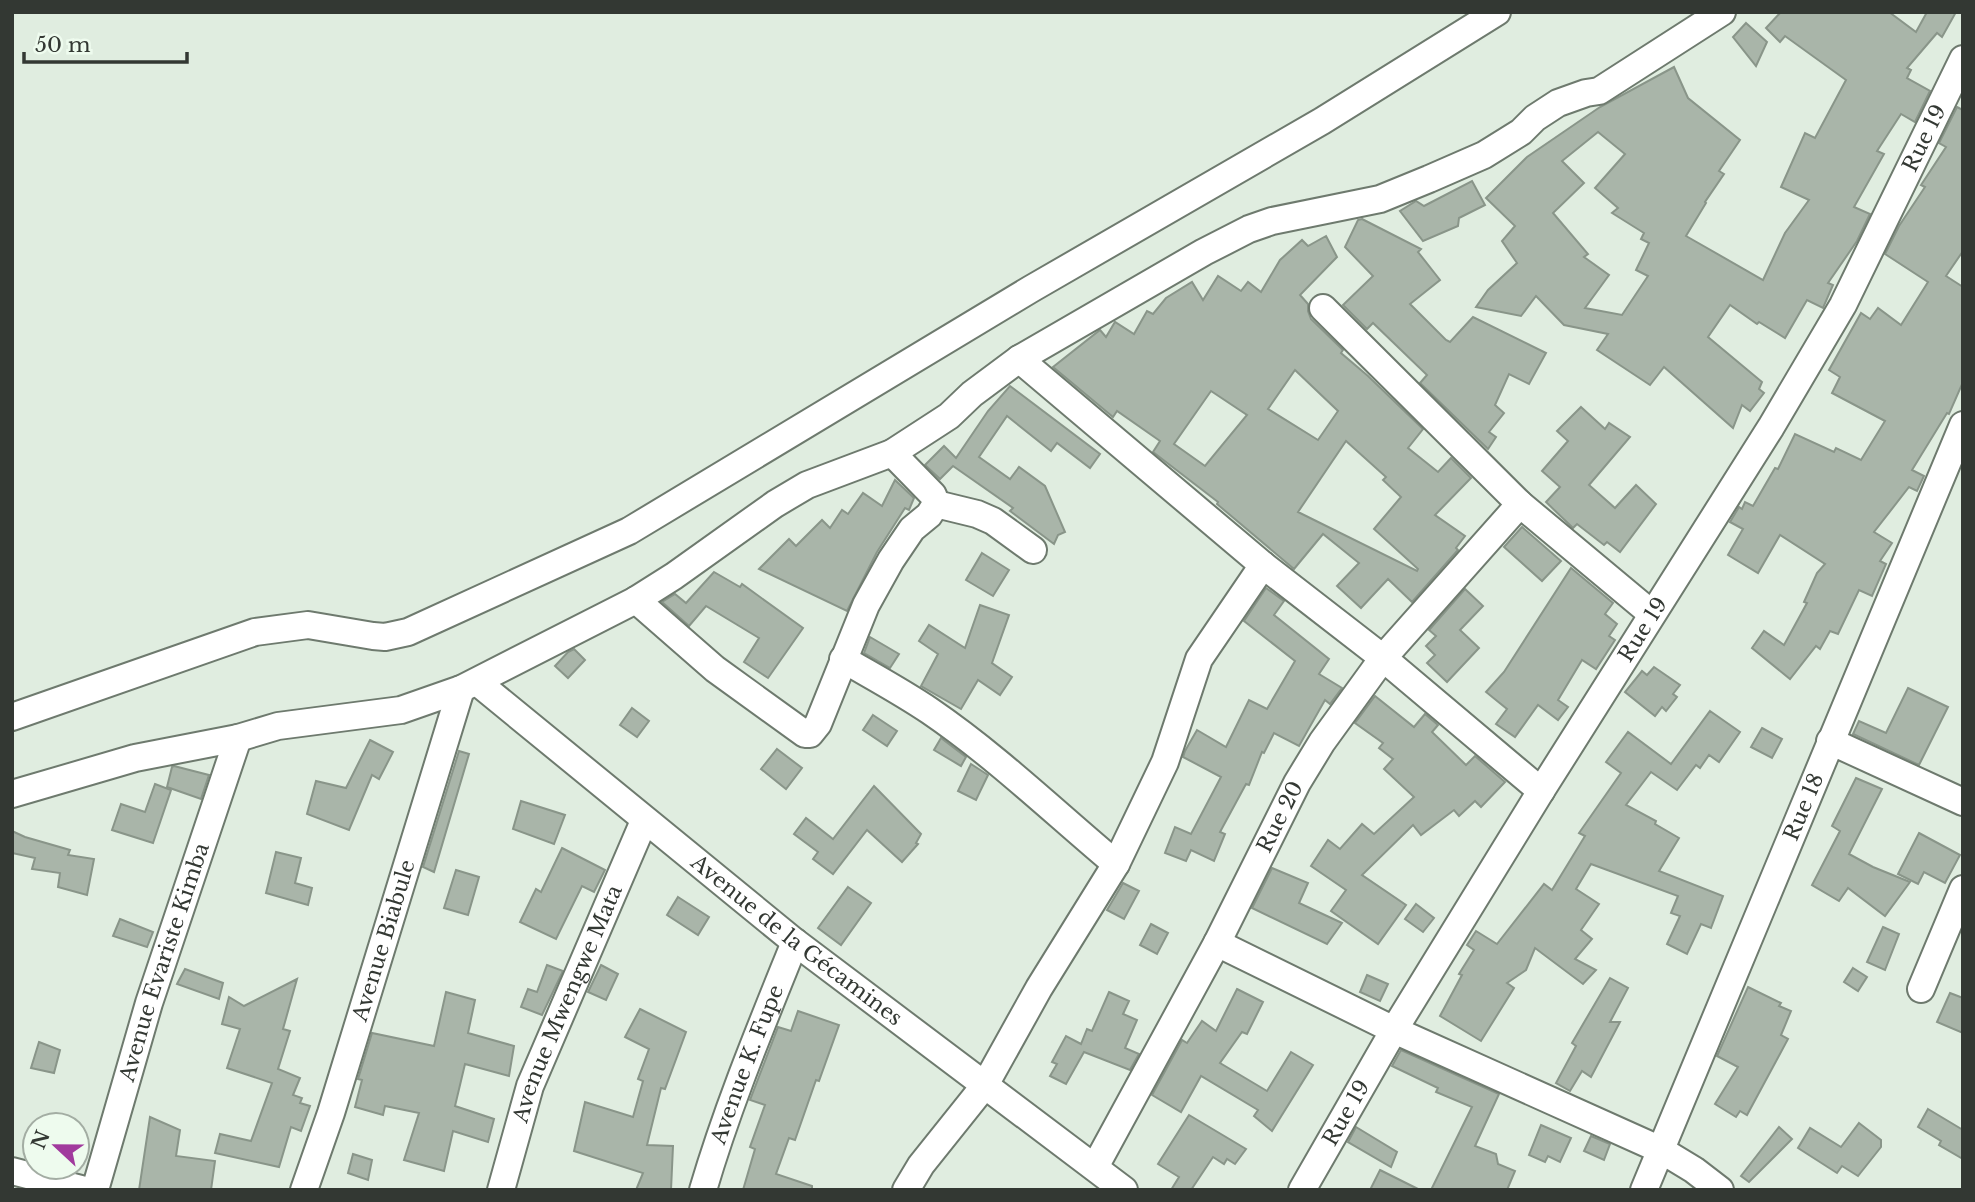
<svg xmlns="http://www.w3.org/2000/svg" width="1975" height="1202" viewBox="0 0 1975 1202" font-family="'Libre Baskerville',serif">
<style>
.building{fill:#a9b5a9;stroke:#899589;stroke-width:2;fill-rule:evenodd}
.lines{fill:none;stroke-linecap:round;stroke-linejoin:round}
.minor-casing{stroke:#6e7a6e;stroke-width:30}
.minor{stroke:#fff;stroke-width:26}
.labels{text-anchor:middle;dominant-baseline:central;stroke-width:5;stroke-linejoin:round;paint-order:stroke}
.street-label{font-size:21px;fill:#333833;stroke:#eefbee}
</style>
<rect width="100%" height="100%" fill="#e0ede0"/>
<!-- building -->
<g class="building">
<path d="M1781,12h108l27,20 11,-20h29l-14,25 -5,-4 -30,35 4,2 -4,8 23,13 -15,31 -14,-8 -24,37 7,3 -30,53 16,7 -13,27 -29,42 5,2 -10,23 -16,-8 -22,38 -26,-16 -2,2 -27,-19 -22,32 54,45 -3,7 5,4 -14,18 -8,-6 -9,23 -69,-61 -14,18 -53,-35 11,-16 -44,-9 -28,-29 -15,20 -45,-9 12,-17 29,-27 -15,-22 13,-15 -29,-28 41,-41 73,-50 74,-40 14,31 52,42 -21,31 5,3 -19,28 1,1 -20,33 77,44 22,-47 24,-33 -28,-13 24,-54 10,5 31,-58 -61,-44 -5,6 -14,-14zM1598,132l27,22 -30,34 23,20 -6,5 32,20 -3,6 8,4 -13,27 12,6 -26,39 -37,-7 24,-33 -25,-18 4,-3 -35,-41 31,-30 -22,-22z"/>
<path d="M1746,23l21,19 -11,24 -23,-29z"/>
<path d="M1957,107l6,3v141l-17,25 17,11v95l-14,32 -2,-1 -35,57 12,6 -7,15 -8,-4 -35,45 18,11 -12,18 6,3 -14,32 -13,-6 -21,44 -8,-3 -10,18 -4,-3 -26,33 -38,-31 12,-17 20,14 23,-42 -3,-1 13,-29 8,-9 -45,-29 -22,38 -30,-18 15,-26 -13,-7 9,-15 3,2 3,-7 8,4 22,-38 3,1 17,-35 39,18 2,-4 25,12 24,-39 -53,-28 8,-16 -11,-7 32,-57 9,6 8,-11 23,17 27,-43 -43,-28 14,-28 26,-39 -4,-2 25,-38 -7,-4z"/>
<path d="M1472,181l13,24 -26,13 -1,8 -35,15 -23,-30 16,-10 8,5z"/>
<path d="M1362,219l59,30 -3,3 22,28 -30,24 36,36 4,2 23,-25 73,36 -17,31 -20,-10 -14,31 9,8 -15,19 7,5 -8,12 -68,-66 7,-8 -54,-52 -6,6 -24,-24 30,-29 -28,-29 13,-27z"/>
<path d="M1326,236l11,21 -37,38 8,9v7l3,8 32,31 -2,3 27,23 55,53 -15,19 30,24 13,-14 20,20 -36,37 30,21 -9,12 2,2 -46,52 -24,-23 -27,29 -24,-22 22,-23 -36,-29 -29,35 -77,-65 1,-2 -65,-50 7,-11 -43,-30 -4,6 -60,-50 47,-37 6,7 9,-15 19,12 13,-23 6,3 13,-16 26,-16 11,18 15,-24 23,15 7,-9 13,10 19,-32 22,-20 6,6zM1295,370l43,41 -20,29 -50,-31zM1211,391l36,24 -42,51 -31,-22zM1346,441l40,36 -3,3 18,17 -27,32 44,40 -1,2 -119,-59z"/>
<path d="M1010,386l90,68 -10,14 -33,-25 -6,8 -44,-35 -28,41 31,22 9,-12 26,19 20,46 -7,3 -4,9 -44,-33 3,-3 -60,-42 -13,13 -15,-14 19,-19 12,12 32,-47z"/>
<path d="M1581,407l24,22 4,-6 21,14 -41,48 26,23 21,-23 20,19 -36,48 -13,-10 -3,3 -27,-21 -4,4 -27,-26 14,-15 -18,-16 26,-30 -11,-10z"/>
<path d="M895,480l19,18 -5,12 -4,-2 -28,44 -30,59 -88,-42 30,-30 7,7 26,-26 8,8 12,-18 6,4 15,-21 19,13z"/>
<path d="M1522,527l39,34 -19,20 -38,-34z"/>
<path d="M982,553l27,17 -16,26 -27,-16z"/>
<path d="M1571,568l42,35 -8,11 12,10 -8,12 6,4 -19,29 -14,-9 -24,40 10,7 -10,13 -20,-15 -23,32 -19,-13 11,-15 -21,-17 18,-20z"/>
<path d="M714,572l26,15 2,-3 61,44 -35,50 -24,-16 15,-24 -53,-32 -17,20 -27,-24 13,-8 11,9z"/>
<path d="M1266,588l18,13 -10,14 55,44 -10,15 23,14 -12,16 -5,-4 -26,46 -25,-13 -10,20 -2,-1 -13,33 -3,-1 -26,48 5,2 -11,27 -23,-11 -5,11 -21,-8 10,-26 16,7 30,-57 -38,-20 2,-6 12,-21 29,17 23,-47 18,9 28,-48 -51,-40z"/>
<path d="M1465,589l18,17 -23,24 19,18 -32,34 -20,-19 8,-8 -9,-9 10,-10 -7,-6z"/>
<path d="M980,605l29,10 -17,48 20,14 -12,18 -22,-15 -17,29 -40,-23 17,-32 -19,-13 10,-16 36,23z"/>
<path d="M870,637l29,17 -9,14 -26,-15z"/>
<path d="M574,649l11,11 -17,18 -13,-12 13,-14z"/>
<path d="M1654,667l26,18 -7,9 4,3 -11,14 -4,-4 -7,9 -30,-24 17,-21 5,4z"/>
<path d="M1908,688l40,19 -29,58 -66,-31 6,-13 27,12z"/>
<path d="M1375,696l39,31 11,-13 13,11 -6,7 34,33 9,-9 30,26 -24,25 -6,-6 -16,15 -5,-6 -33,25 -8,-10 -51,50 44,30 -28,39 -47,-33 15,-21 -35,-24 17,-26 12,9 22,-25 12,10 40,-37 -30,-28 9,-10 -14,-11 4,-5 -28,-20z"/>
<path d="M632,708l17,13 -12,16 -17,-12z"/>
<path d="M1710,711l30,21 -21,30 -10,-7 -9,13 -4,-3 -19,25 -26,-18 -25,33 30,16 -1,3 24,14 -20,33 64,25 -12,32 -10,-4 -14,30 -20,-10 13,-28 -9,-3 7,-17 -87,-32 -15,25 23,15 -18,26 11,9 -17,20 21,11 -13,14 -48,-36 -9,22 -19,13 7,5 -33,53 -41,-25 22,-41 -3,-1 15,-24 -7,-5 9,-14 21,13 47,-60 8,6 33,-54 -6,-3 42,-60 -15,-11 22,-30 43,32z"/>
<path d="M873,715l24,16 -10,15 -24,-16z"/>
<path d="M1762,728l20,11 -10,19 -21,-11z"/>
<path d="M941,738l25,19 -5,9 -27,-16z"/>
<path d="M370,740l23,12 -14,27 -7,-4 -23,55 -42,-16 9,-33 30,7z"/>
<path d="M777,749l25,19 -16,21 -25,-20z"/>
<path d="M459,751l10,3 -35,118 -11,-5z"/>
<path d="M971,764l17,11 -12,25 -18,-9z"/>
<path d="M174,766l35,9 -8,24 -34,-12 5,-20z"/>
<path d="M1856,778l26,11 -33,65 24,13 37,15 -25,34 -37,-28 -9,13 -27,-16 28,-54 -8,-5z"/>
<path d="M155,784l16,6 -18,53 -41,-13 9,-26 24,8z"/>
<path d="M874,786l47,48 -5,9 2,1 -16,18 -35,-32 -34,44 -20,-15 5,-7 -24,-18 12,-16 27,21z"/>
<path d="M521,801l44,14 -11,29 -41,-15z"/>
<path d="M12,831l13,6 45,13 -2,5 26,4 -7,36 -29,-8 2,-14 -28,-4 3,-11 -23,-5z"/>
<path d="M1919,833l41,22 -15,28 -21,-11 -6,12 -20,-10z"/>
<path d="M562,848l43,22 -11,22 -12,-6 -26,53 -36,-17 16,-33 5,3z"/>
<path d="M276,852l25,6 -6,25 17,5 -4,17 -42,-12z"/>
<path d="M1272,868l36,15 -9,20 43,20 -15,21 -75,-36z"/>
<path d="M456,870l23,7 -11,38 -24,-7z"/>
<path d="M1123,883l16,8 -15,28 -17,-9z"/>
<path d="M848,887l23,16 -30,42 -23,-17z"/>
<path d="M678,897l31,20 -11,18 -31,-20z"/>
<path d="M1416,904l18,14 -11,14 -18,-13z"/>
<path d="M120,919l33,13 -6,15 -34,-11z"/>
<path d="M1151,924l17,9 -11,21 -17,-9z"/>
<path d="M1883,927l16,7 -14,36 -18,-8z"/>
<path d="M547,965l16,6 -21,44 -21,-8 7,-18 9,3z"/>
<path d="M601,965l17,9 -12,26 -18,-8z"/>
<path d="M1853,968l14,9 -9,14 -14,-9z"/>
<path d="M185,969l38,14 -4,16 -42,-15z"/>
<path d="M1367,975l21,9 -8,17 -20,-9z"/>
<path d="M1610,978l18,10 -18,34h10l-29,55 -9,-6 -12,20 -14,-8 20,-37 -4,-3z"/>
<path d="M297,979l-14,50 7,2 -12,38 22,9 -7,17 9,3 -2,5 10,3 -9,25 -10,-4 -12,40 -64,-14 5,-19 31,7 21,-58 -45,-15 13,-39 -18,-5 7,-27 15,9z"/>
<path d="M1748,987l33,16 -2,3 12,5 -10,24 7,4 -41,76 -7,-4 -4,6 -21,-13 23,-37 -21,-11z"/>
<path d="M1237,989l26,13 -16,32 -5,-2 -22,31 47,28 24,-39 22,13 -41,66 -18,-15 4,-6 -57,-34 -20,36 -29,-17 30,-55 5,3 15,-22 14,10z"/>
<path d="M446,992l29,8 -7,33 46,13 -5,30 -44,-12 -10,42 39,13 -6,23 -35,-11 -9,40 -40,-11 15,-47 -34,-7 -2,9 -28,-8 7,-27 -4,-1 14,-46 62,13z"/>
<path d="M1109,992l20,9 -6,13 14,6 -12,28 14,6 -9,16 -46,-18 -18,32 -16,-8 7,-12 -5,-2 14,-26 15,8 6,-15 5,2z"/>
<path d="M1950,993l13,5v35l-26,-11z"/>
<path d="M640,1009l46,23 -21,57 -4,-1 -14,57 26,1 -2,44h-35l7,-17 -69,-22 11,-49 48,15 10,-36 -5,-2 11,-30 -24,-12z"/>
<path d="M798,1011l41,14 -20,56 -3,-1 -21,60 -6,-2 -13,36 36,12v4h-69l12,-41 -5,-2 15,-42 -15,-5 28,-73 13,4z"/>
<path d="M39,1042l21,8 -6,23 -23,-5z"/>
<path d="M1401,1050l98,44 -24,52 21,8 2,10 17,7 -8,19h-76l41,-83 -36,-15 2,-4 -46,-22z"/>
<path d="M1928,1109l35,21v29l-24,-14 2,-4 -23,-14z"/>
<path d="M1189,1115l57,34 -11,15 -8,-5 -3,5 -11,-7 -22,33h-20l8,-13 -21,-13z"/>
<path d="M150,1117l30,13 -4,26 39,5 -4,29h-72z"/>
<path d="M1859,1123l22,17v7l-23,29 -16,-10 -5,7 -39,-25 12,-20 31,19z"/>
<path d="M1541,1125l30,13 -11,24 -12,-6 -3,6 -16,-7z"/>
<path d="M1356,1127l41,25 -6,15 -43,-25z"/>
<path d="M1779,1127l13,12 -43,43 -8,-6z"/>
<path d="M1591,1136l19,8 -6,16 -20,-9z"/>
<path d="M353,1154l19,6 -4,20 -20,-7z"/>
<path d="M1380,1170l40,20h-50z"/>
</g>
<g class="lines">
<!-- minor casing -->
<g class="minor-casing">
<g id="minor">
<path d="M1323,308l197,196 132,110"/>
<path d="M1019,359l244,206 120,93 158,133"/>
<path d="M936,504l41,10 16,7 40,29"/>
<path d="M636,600l79,69 90,65h5l8,-10 48,-119 25,-45 21,-31 17,-14 7,-11 -3,-9 -41,-42"/>
<path d="M843,659c29,17 59,33 87,52 66,45 125,102 186,153"/>
<path id="s1" d="M477,682l318,260 329,248"/>
<path d="M12,717l243,-85 53,-7 65,11 12,1 23,-5 221,-101 402,-242 291,-168 175,-109"/>
<path d="M1830,741l133,61"/>
<path d="M12,794l123,-36 103,-20 40,-12 123,-16 60,-21 175,-89 38,-24 101,-72 32,-19 85,-32 57,-37 23,-22 47,-35 185,-107 45,-23 23,-8 108,-22 49,-20 55,-24 37,-23 14,-14 23,-15 28,-10 13,-2 123,-79"/>
<path d="M1217,943l177,87 267,120 33,20 26,20"/>
<path d="M1921,989l42,-100"/>
<path id="s2" d="M1095,1167l122,-224 80,-160 25,-41 61,-84 137,-154"/>
<path d="M12,1171l73,19"/>
<path id="s3" d="M95,1190l54,-187 89,-265"/>
<path id="s4" d="M304,1190l27,-77 130,-424"/>
<path id="s5" d="M501,1190l29,-104 114,-265"/>
<path id="s6" d="M703,1190c25,-85 59,-166 92,-248"/>
<path d="M906,1190l15,-25 64,-80 54,-97 77,-124 49,-102 34,-103 64,-94"/>
<path id="s7" d="M1302,1190l92,-160 147,-239 230,-364 72,-122 120,-246"/>
<path id="s8" d="M1644,1190l319,-765"/>
</g>
</g>
<!-- minor -->
<use href="#minor" class="minor"/>
</g>
<g class="labels">
<!-- street labels -->
<g class="street-label">
<text stroke="none"><textPath href="#s7" startOffset="1223">Rue 19</textPath></text>
<text stroke="none"><textPath href="#s7" startOffset="656">Rue 19</textPath></text>
<text stroke="none"><textPath href="#s8" startOffset="415">Rue 18</textPath></text>
<text stroke="none"><textPath href="#s2" startOffset="396">Rue 20</textPath></text>
<text stroke="none"><textPath href="#s4" startOffset="262">Avenue Biabule</textPath></text>
<text stroke="none"><textPath href="#s1" startOffset="411">Avenue de la Gécamines</textPath></text>
<text stroke="none"><textPath href="#s3" startOffset="238">Avenue Evariste Kimba</textPath></text>
<text stroke="none"><textPath href="#s5" startOffset="198">Avenue Mwengwe Mata</textPath></text>
<text stroke="none"><textPath href="#s6" startOffset="133">Avenue K. Fupe</textPath></text>
<text stroke="none"><textPath href="#s7" startOffset="89">Rue 19</textPath></text>
</g>
</g>
<!-- border -->
<rect width="1975" height="1202" fill="none" stroke="#333833" stroke-width="28"/>
<!-- north arrow -->
<g transform="translate(56 1146) rotate(292)"><circle r="33" fill="#eefbee" stroke="#a3ada3" stroke-width="2"/>
<path d="M0-5L12 26L0 18L-12 26Z" fill="#a13a9d"/>
<text y="-10" font-size="19" font-weight="bold" text-anchor="middle" fill="#333833">N</text>
</g>
<!-- scale -->
<path d="M24 52v10h163v-10" fill="none" stroke="#333833" stroke-width="3.5"/>
<text x="35" y="52" font-size="21" fill="#333833" stroke="#eefbee" stroke-width="5" paint-order="stroke">50 m</text>
</svg>
